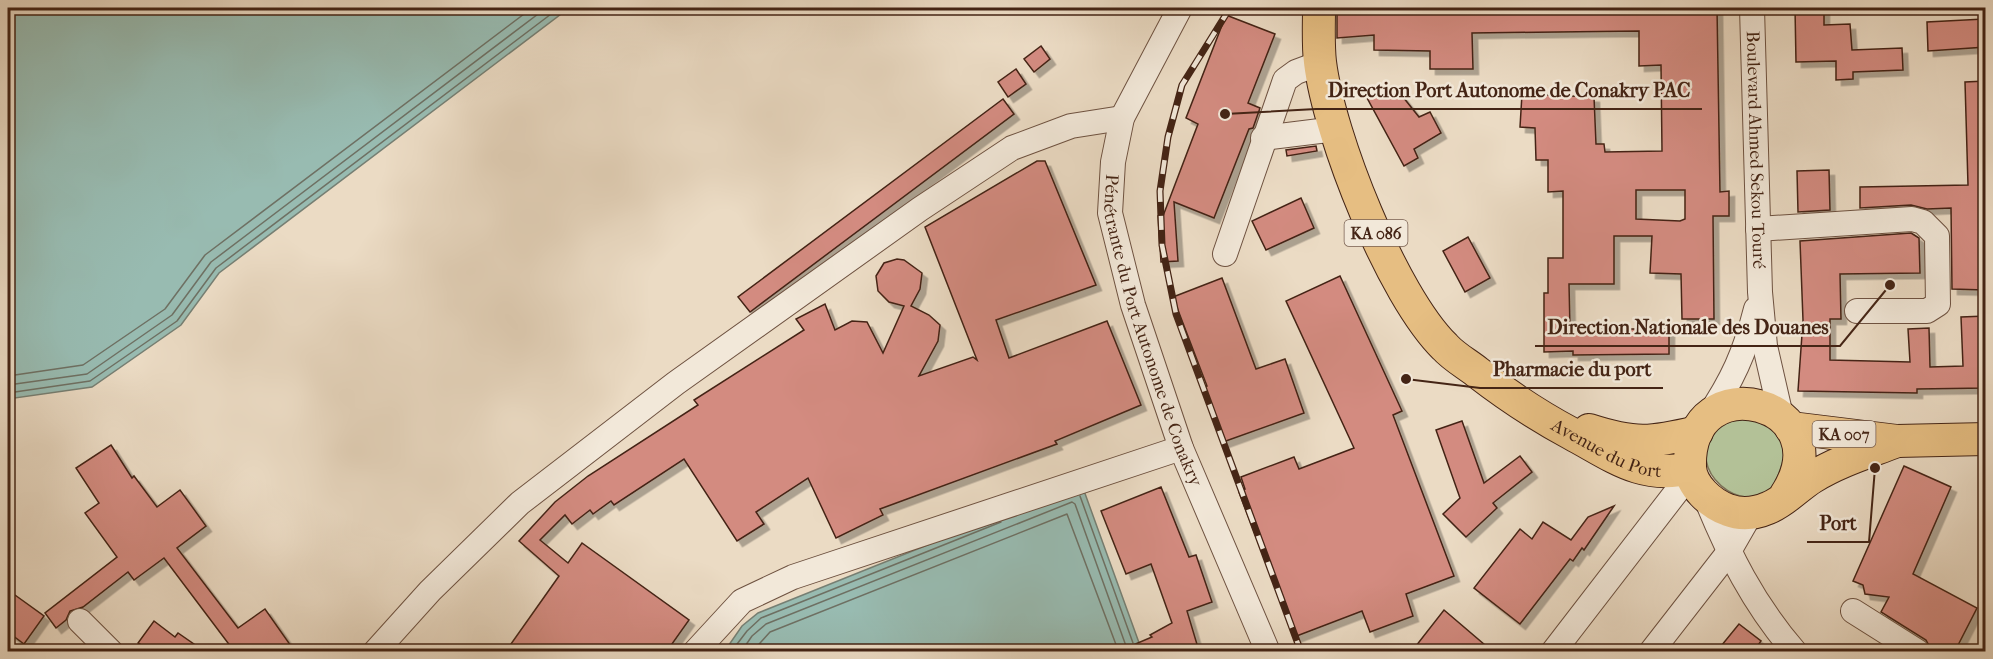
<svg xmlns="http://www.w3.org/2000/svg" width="1993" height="659" viewBox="0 0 1993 659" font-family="'IM FELL French Canon',serif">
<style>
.green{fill:#b3c197;stroke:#7c7256;stroke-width:1.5}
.water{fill:#98bbb1;stroke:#767f73;stroke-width:1.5}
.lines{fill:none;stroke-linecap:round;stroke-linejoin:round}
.shore{stroke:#6e7063;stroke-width:1.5}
.building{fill:#d38b80;stroke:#442415;stroke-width:1.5;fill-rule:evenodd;filter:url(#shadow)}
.minor-casing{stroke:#6e5241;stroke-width:26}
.major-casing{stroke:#442415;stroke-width:34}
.minor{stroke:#f2e8d9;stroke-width:24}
.major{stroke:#e6be82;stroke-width:32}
.rail-casing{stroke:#442415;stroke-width:7}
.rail{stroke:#f2e8d9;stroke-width:4.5;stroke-dasharray:14;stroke-linecap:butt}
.labels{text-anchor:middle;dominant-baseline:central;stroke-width:5;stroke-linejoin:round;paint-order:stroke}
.shield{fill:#f2e8d9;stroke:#785f50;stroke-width:1.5}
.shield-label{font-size:16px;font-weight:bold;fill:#442415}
.street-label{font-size:18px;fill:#442415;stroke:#f2e8d9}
.leader{fill:none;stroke:#442415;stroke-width:2}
.callout-dot{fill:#442415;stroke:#f2e8d9;stroke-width:2}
.callout-label{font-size:20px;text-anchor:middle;font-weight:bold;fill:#442415;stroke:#f2e8d9;stroke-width:5;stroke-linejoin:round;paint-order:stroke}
</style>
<defs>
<filter id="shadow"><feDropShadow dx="5.5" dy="5.5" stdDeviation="0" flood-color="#0004"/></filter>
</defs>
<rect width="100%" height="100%" fill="#ebdbc4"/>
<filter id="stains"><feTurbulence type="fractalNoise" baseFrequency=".00333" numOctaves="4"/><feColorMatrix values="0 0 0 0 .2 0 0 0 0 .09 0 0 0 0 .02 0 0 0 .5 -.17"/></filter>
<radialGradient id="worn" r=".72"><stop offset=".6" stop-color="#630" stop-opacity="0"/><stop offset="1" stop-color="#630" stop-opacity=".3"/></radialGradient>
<!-- green -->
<path class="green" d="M1739,416l37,12 10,24c-4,10 -7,26 -14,35 -27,32 -90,-17 -57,-56 5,-7 16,-11 24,-15z"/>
<!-- water -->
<g class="water">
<path d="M8,8h561l-350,265 -38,52 -89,62 -84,12z"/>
<path d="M1083,488l59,163 -418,1 18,-26 16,-13 309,-124z"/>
</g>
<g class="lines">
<!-- shore -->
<g class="shore">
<path d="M8,376l75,-11 82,-56 40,-54 327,-247"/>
<path d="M8,385l79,-11 85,-59 39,-53 335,-254"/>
<path d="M8,393l82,-12 87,-60 39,-53 343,-260"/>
<path d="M1080,496l53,147"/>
<path d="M731,652l16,-21 14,-13 240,-96"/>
<path d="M741,652l11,-16 14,-12 306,-122 3,2 51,142"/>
<path d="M752,652l18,-20 297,-118 51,136"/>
</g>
</g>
<!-- building -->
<g class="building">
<path d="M1337,8h380l3,184 9,-1v25h-16l1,103h-32l-1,-45 -31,-1 2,-37h-38v48h-45l1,45h99v25l-96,1v-4l-29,1v-59h4v-35h15v-67l-15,1v-32h-12l-1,-32 -15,-1 2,-33 72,3 2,47h8l1,8 57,-1 -1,-86 -22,1v-35l-167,2 1,36h-43v-18l-56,-1v-15l-37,3zM1636,190h49v29l-5,2 -44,-2z"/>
<path d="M1795,8h29v17l26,-1 2,26 50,-2 1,22 -50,2v7l-17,1v-19l-40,1z"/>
<path d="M1226,15l49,19 -27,69 12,5 -7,20 -4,1 -35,89 -40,-16 4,59 -17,1 -3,-46h5l35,-92 -12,-6z"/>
<path d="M1984,19l2,28 -58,4 -1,-29z"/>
<path d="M1041,46l9,13 -16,13 -10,-13z"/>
<path d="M1016,69l10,15 -18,13 -10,-15z"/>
<path d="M1986,81l-1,209 -33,-1 -1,-81 -24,1 -16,-4 -51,3v-21l108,-2 -3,-103z"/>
<path d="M1399,92l20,25 11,-5 11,21 -27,16 4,9 -14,8 -38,-70z"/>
<path d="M1003,99l11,15 -264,198 -12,-15z"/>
<path d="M1316,146l1,5 -30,5 -1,-6z"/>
<path d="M1037,161h8l51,124 -100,35 13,38 98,-37 34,84 -86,36 2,3 -177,65 3,6 -47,23 -28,-60 -52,34 8,12 -27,17 -53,-82 -70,46 -3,-4 -18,13 -3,-4 -18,14 -7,-9 -25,25 28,23 14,-20 107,77 -22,31h-161l53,-75 -40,-35 36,-39 33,-26 110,-71 -4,-5 110,-70 -8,-11 29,-15 10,26 17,-9 15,1 16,31 21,-47 -15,-4 -11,-11 -2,-15 8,-13 13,-4 7,1 18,13 -2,16 -9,17 18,9 11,10 -2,16 -19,35 54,-19 4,3 -52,-133z"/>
<path d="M1829,170l1,40 -32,2 -1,-41z"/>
<path d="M1301,198l13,30 -48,22 -14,-29z"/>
<path d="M1911,233l8,5 1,35 -80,1 1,45h-11v41l80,2 -2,-33 21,-1 1,39 33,-1 -2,-49 25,-1v72l-69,1v4l-119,-2 5,-71 -3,-79z"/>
<path d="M1468,237l22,41 -25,14 -22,-41z"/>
<path d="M1340,276l62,135 -9,4 61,161 -48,18 7,22 -43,16 -8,-21 -68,26 -55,-145 6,-3 -4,-12 53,-20 5,12 55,-21 -68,-147z"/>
<path d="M1222,278l34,91 29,-10 19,54 -81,29 -19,-55 3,-1 -34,-89z"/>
<path d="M1462,421l22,62 36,-27 12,16 -39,31 4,5 -31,29 -23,-23 17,-16 -24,-68z"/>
<path d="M111,445l21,33 2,-2 23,31 23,-17 26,36 -29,22 61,80 27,-19 26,37 -7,5h-50l-70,-93 -30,22 -6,-8 -45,35 -13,4 -4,9 -10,8 -11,-15 72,-56 -32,-44 14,-10 -23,-35z"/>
<path d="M1904,466l47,21 -38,87 64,34 -22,43h-23l-6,-11 -45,-28 8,-15 -24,-3 -2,-9 -10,-4z"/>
<path d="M1161,487l28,70 7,-2 16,47 -25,9 12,40h-80l33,-14 -2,-2 22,-12 -21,-59 -25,10 -25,-63z"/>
<path d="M1614,506l-30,44 -2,-2 -9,13 -3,-2 -50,65 -46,-36 46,-59 12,10 11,-17 28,18 17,-23z"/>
<path d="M8,590l36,26 -20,28 -16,-12z"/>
<path d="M1444,610l48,41h-80z"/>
<path d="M154,621l21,16 3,-4 26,18h-53l-13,-8z"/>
<path d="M1739,624l22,17 -7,10h-37z"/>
</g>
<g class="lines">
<!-- minor casing -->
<g class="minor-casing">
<g id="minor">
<path id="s1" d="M1180,8l-58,110 -9,44 -3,51 23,92 48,143 87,204"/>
<path id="s2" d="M1752,8l8,284 5,54 16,70"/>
<path d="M1263,138l73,-9"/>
<path d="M1758,229l154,-10 11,3 14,14 1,68 -11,7h-70"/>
<path d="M1225,254l60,-174 11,-8 24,-9"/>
<path d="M1707,418c25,-37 38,-65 49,-109"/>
<path d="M1705,496c23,57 49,109 90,156"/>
<path d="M1853,611l65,41"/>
<path d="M80,621l31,31"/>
<path d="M375,652l55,-61 90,-88 156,-120 244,-174 92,-61 59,-22 51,-8"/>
<path d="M695,652l47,-51 51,-24 388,-129"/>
<path d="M1553,652l138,-179"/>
<path d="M1651,652l77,-99 23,-40"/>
</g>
</g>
<!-- major casing -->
<g class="major-casing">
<g id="major">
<path id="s3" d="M1319,8c0,17 -1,36 1,54 9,74 72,233 125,285 9,10 22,17 32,25 31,24 61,44 95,62 41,22 70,46 118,34"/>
<path d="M1791,428l106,13 89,-2"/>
<path d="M1589,430c46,15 62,13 108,2"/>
<path d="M1785,496c62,-94 -98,-136 -95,-29 1,19 21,37 38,43 13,5 26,4 40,-2 16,-6 30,-22 45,-31 26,-16 56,-25 84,-36"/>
</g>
</g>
<!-- minor -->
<use href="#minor" class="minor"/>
<!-- major -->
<use href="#major" class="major"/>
<!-- rail casing -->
<g class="rail-casing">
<path id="rail" d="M1230,8l-48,77 -14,52 -8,54 2,54 14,69 125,338"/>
</g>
<!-- rail -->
<use href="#rail" class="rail"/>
</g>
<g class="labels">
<!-- shield labels -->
<g class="shield">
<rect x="1344.5" y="220" width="63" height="26" rx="4.5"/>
<rect x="1812.5" y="421" width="63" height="26" rx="4.5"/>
</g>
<g class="shield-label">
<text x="1376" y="233">KA 086</text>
<text x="1844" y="434">KA 007</text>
</g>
<!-- street labels -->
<g class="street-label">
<text stroke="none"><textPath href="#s2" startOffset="142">Boulevard Ahmed Sekou Touré</textPath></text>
<text stroke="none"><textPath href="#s1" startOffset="344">Pénétrante du Port Autonome de Conakry</textPath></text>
<text stroke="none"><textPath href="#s3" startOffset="561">Avenue du Port</textPath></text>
</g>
</g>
<!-- callouts -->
<path class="leader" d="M1225 114L1316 109H1702M1890 285L1840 346H1535M1406 379L1480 388H1663M1875 468L1869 542H1807"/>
<g class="callout-dot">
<circle cx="1225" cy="114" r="6"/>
<circle cx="1890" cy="285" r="6"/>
<circle cx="1406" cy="379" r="6"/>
<circle cx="1875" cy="468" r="6"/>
</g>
<g class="callout-label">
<text x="1509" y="97">Direction Port Autonome de Conakry PAC</text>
<text x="1688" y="334">Direction Nationale des Douanes</text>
<text x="1572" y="376">Pharmacie du port</text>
<text x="1838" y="530">Port</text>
</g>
<!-- margin -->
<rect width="1993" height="659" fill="none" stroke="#ebdbc4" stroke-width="30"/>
<rect x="9" y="9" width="1975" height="641" fill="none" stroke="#442415" stroke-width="3"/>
<rect x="15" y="15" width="1963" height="629" fill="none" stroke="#442415" stroke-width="1.5"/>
<rect width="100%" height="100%" filter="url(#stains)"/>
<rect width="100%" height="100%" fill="url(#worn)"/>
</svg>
